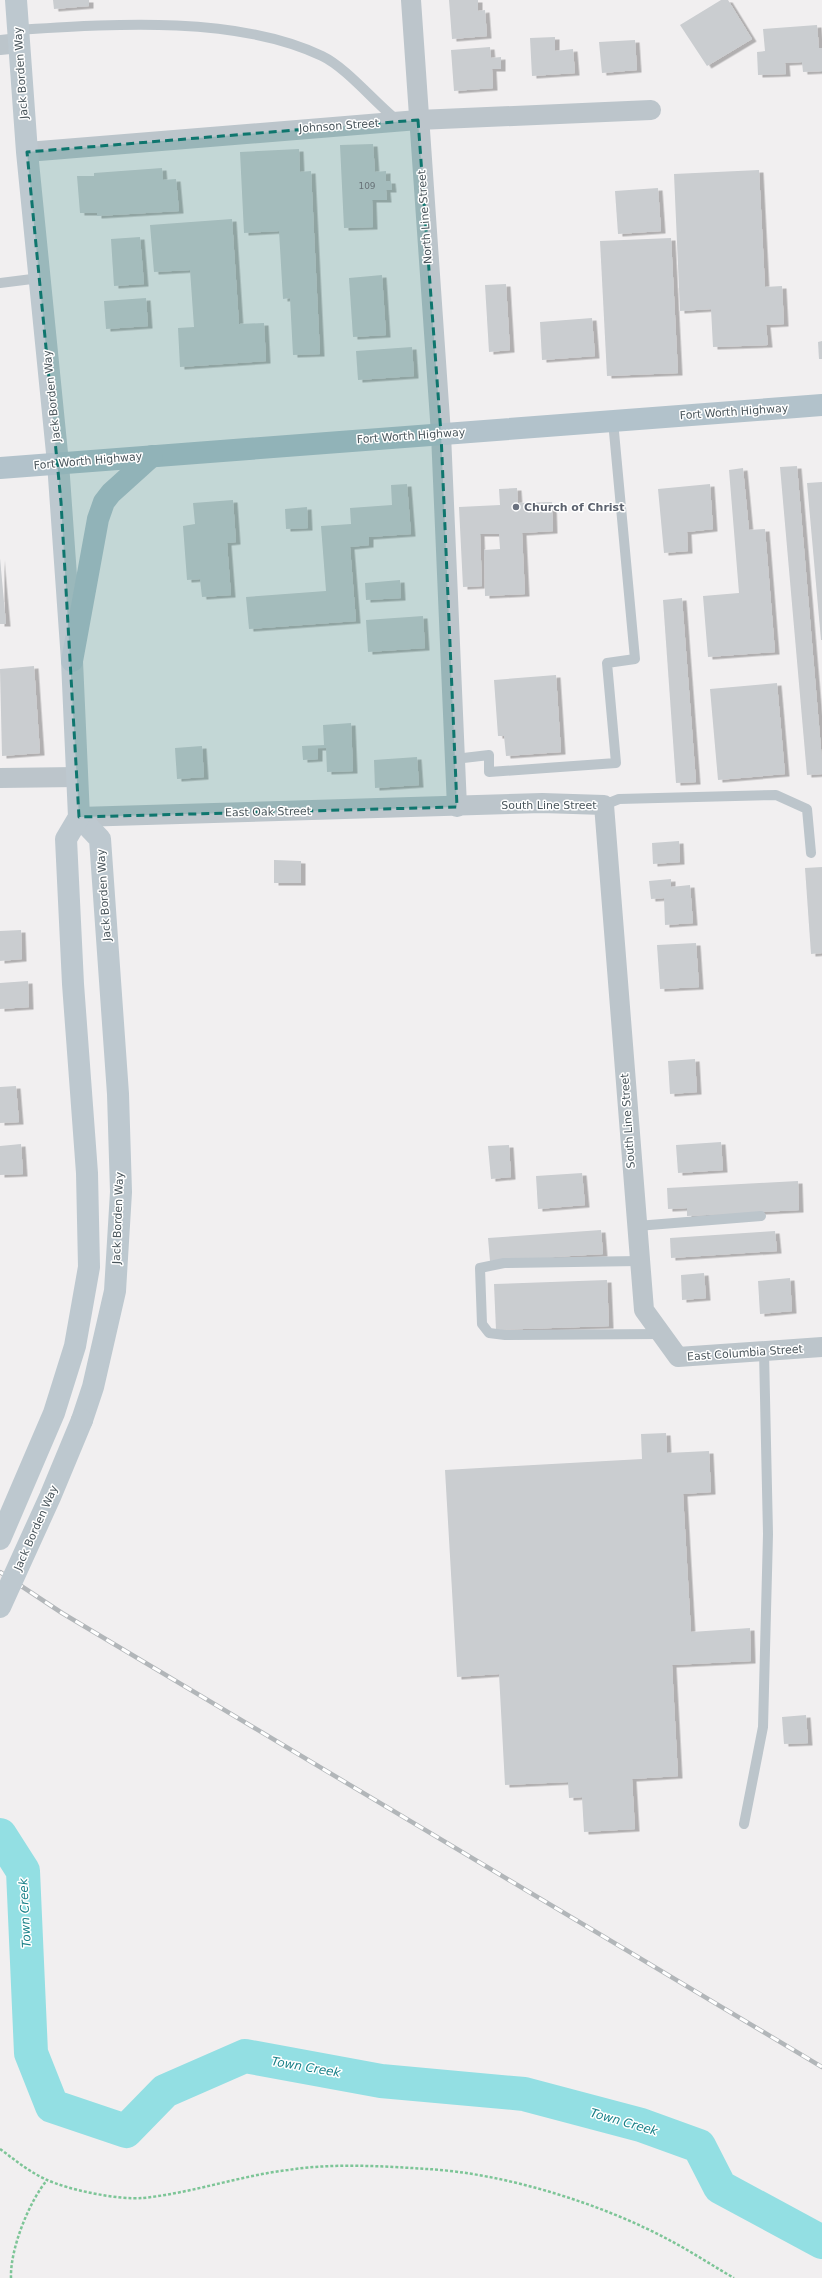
<svg xmlns="http://www.w3.org/2000/svg" width="822" height="2278" viewBox="0 0 822 2278" font-family="'DejaVu Sans',sans-serif">
<style>
.lines{fill:none;stroke-linecap:round;stroke-linejoin:round}
.river{stroke:#93dfe3;stroke-width:34}
.building{fill:#cacdd0;filter:url(#shadow)}
.path{stroke:#7dc597;stroke-width:2.5;stroke-dasharray:3 2;stroke-linecap:butt}
.lane{stroke:#bcc5cb;stroke-width:10}
.street{stroke:#bcc5cb;stroke-width:20}
.secondary{stroke:#bdc8cf;stroke-width:22}
.primary{stroke:#b2c2cb;stroke-width:22}
.rail-casing{stroke:#b2b6b9;stroke-width:4.5}
.rail{stroke:#fff;stroke-width:3;stroke-dasharray:9;stroke-linecap:butt}
.secondary-bridge{stroke:#bdc8cf;stroke-width:22}
.marked{fill:#0f766e;fill-opacity:0.2;stroke:#0f766e;stroke-width:3;stroke-dasharray:8 5;stroke-linejoin:round}
.worship-dot{fill:#6b7280;stroke:#fff;stroke-width:1.5}
.labels{text-anchor:middle;dominant-baseline:central;stroke-width:3;stroke-linejoin:round;paint-order:stroke}
.number-label{font-size:9px;fill:#697378}
.street-label{font-size:11px;fill:#49555b;stroke:#fff}
.worship-label{font-size:11px;font-weight:bold;fill:#5b616d;stroke:#fff;text-anchor:start}
.water-label{font-size:12px;font-style:italic;fill:#198188;stroke:#fff}
</style>
<defs>
<filter id="shadow"><feDropShadow dx="4.5" dy="2.5" stdDeviation="0" flood-color="#0004"/></filter>
</defs>
<rect width="100%" height="100%" fill="#f1eff0"/>
<g class="lines">
<!-- river -->
<path class="river" d="M0,1835l23,36 8,182 21,53 74,25 39,-40 80,-35 136,25 143,13 117,31 58,21 21,41 102,55"/>
</g>
<!-- building -->
<g class="building">
<path d="M53,0h36v6l-35,3z"/>
<path d="M449,0h29v11l7,-1 2,26 -35,3z"/>
<path d="M721,0h7l24,39 -45,27 -27,-41z"/>
<path d="M817,25l2,23h3v23l-19,1 -1,-10 -17,1 1,11 -28,1 -1,-23 8,-1 -2,-22z"/>
<path d="M555,37v14l18,-2 2,24 -43,3 -2,-38z"/>
<path d="M635,40l2,30 -35,3 -3,-31z"/>
<path d="M490,47l1,11 10,-1v12h-9l1,19 -39,3 -3,-41z"/>
<path d="M373,144l2,28 11,-1v10h5l1,9h-6l1,10h-15l1,27 -29,1 -4,-83z"/>
<path d="M299,149l1,23 11,-1 9,183 -27,1 -3,-57 -7,1 -4,-68 -35,2 -4,-81z"/>
<path d="M162,168l1,12 13,-1 3,32 -82,5v-3h-17l-3,-37h17v-3z"/>
<path d="M759,170l6,117 17,-1 2,38 -18,1 2,20 -55,2 -2,-38 -31,2 -6,-137z"/>
<path d="M658,188l3,43 -43,3 -3,-43z"/>
<path d="M232,219l7,105 25,-1 2,38 -86,6 -2,-39 16,-1 -4,-57 -36,2 -4,-47z"/>
<path d="M140,237l4,47 -30,2 -3,-47z"/>
<path d="M671,238l7,135 -71,3 -7,-135z"/>
<path d="M382,275l4,60 -33,2 -4,-59z"/>
<path d="M506,284l4,66 -21,2 -4,-67z"/>
<path d="M146,298l2,28 -42,3 -2,-28z"/>
<path d="M592,318l3,38 -53,4 -2,-38z"/>
<path d="M822,341v18h-3l-1,-17z"/>
<path d="M412,347l2,29 -56,4 -2,-29z"/>
<path d="M797,466l25,295v13l-15,1 -27,-308z"/>
<path d="M743,468l6,62 16,-1 10,123 -67,5 -5,-61 36,-3 -10,-123z"/>
<path d="M822,482v158h-1l-14,-157z"/>
<path d="M407,484l4,50 -42,3v8l-19,2 6,74 -107,8 -3,-32 80,-6 -5,-65 30,-2 -1,-16 42,-3 -1,-20z"/>
<path d="M710,484l3,45 -26,3 1,19 -24,2 -6,-64z"/>
<path d="M517,488l1,15 34,-1 1,29 -31,2 3,61 -40,2 -1,-46 16,-1 -1,-15h-19l2,52 -19,1 -4,-80 41,-2 -1,-16z"/>
<path d="M233,500l3,42 -9,1 4,52 -29,2 -2,-18 -13,1 -4,-54 12,-2 -2,-21z"/>
<path d="M307,507l1,21 -22,1 -1,-20z"/>
<path d="M0,558l6,66h-6z"/>
<path d="M400,580l1,18 -35,2 -1,-17z"/>
<path d="M682,598l14,184 -20,1 -13,-183z"/>
<path d="M423,616l2,32 -57,4 -2,-32z"/>
<path d="M34,666l6,87 -38,3 -2,-87z"/>
<path d="M556,675l5,77 -55,4 -2,-20h-6l-4,-56z"/>
<path d="M777,683l8,91 -67,6 -8,-91z"/>
<path d="M351,723l2,48 -26,1 -1,-24h-8v11l-15,1 -1,-14 22,-1 -1,-20z"/>
<path d="M202,746l2,31 -27,2 -2,-31z"/>
<path d="M417,757l2,28 -44,3 -1,-28z"/>
<path d="M679,841l1,21 -27,2 -1,-21z"/>
<path d="M274,860l27,1v22h-27z"/>
<path d="M822,867v86l-11,1 -6,-86z"/>
<path d="M671,879v8l19,-2 3,38 -28,2 -1,-27 -13,1 -2,-18z"/>
<path d="M21,930l1,29 -22,2v-30z"/>
<path d="M696,943l3,44 -39,2 -3,-44z"/>
<path d="M28,981l1,26 -29,2v-26z"/>
<path d="M695,1059l2,33 -27,2 -2,-33z"/>
<path d="M16,1086l3,36 -19,1v-36z"/>
<path d="M721,1142l2,28 -45,3 -2,-28z"/>
<path d="M21,1144l2,30 -23,1v-29z"/>
<path d="M509,1145l2,32 -20,2 -3,-33z"/>
<path d="M582,1173l3,32 -47,4 -2,-33z"/>
<path d="M798,1181l1,29 -112,6v-8l-19,1 -1,-21z"/>
<path d="M601,1230l2,24 -113,7 -2,-23z"/>
<path d="M775,1231l2,20 -106,7 -1,-20z"/>
<path d="M704,1273l2,25 -24,2 -1,-25z"/>
<path d="M790,1278l2,33 -32,3 -2,-33z"/>
<path d="M607,1280l2,46 -113,4 -2,-46z"/>
<path d="M666,1433l1,20 42,-2 2,41 -28,2 8,138 59,-4 1,33 -79,4 6,111 -46,3 3,50 -51,3 -2,-35 -13,1 -1,-16 -63,3 -6,-111 -42,3 -12,-207 197,-11 -1,-25z"/>
<path d="M806,1715l2,28 -24,1 -2,-27z"/>
</g>
<g class="lines">
<!-- path -->
<g class="path">
<path d="M0,2149c15,11 28,22 45,30 23,11 73,21 98,19 49,-5 96,-22 145,-28 45,-7 93,-4 139,-1 77,4 176,35 244,72 21,11 42,25 63,37"/>
<path d="M11,2278c-1,-29 18,-76 36,-98"/>
</g>
<!-- lane -->
<g class="lane">
<path d="M18,30c94,-6 218,-15 304,26 25,12 53,47 76,65"/>
<path d="M0,283l40,-5"/>
<path d="M455,759l34,-4v17l127,-9 -9,-100 28,-4 -22,-238"/>
<path d="M604,805l15,-6 157,-4 31,14 4,44"/>
<path d="M637,1226l124,-10"/>
<path d="M639,1261l-135,2 -24,5 2,56 7,9 16,2 157,-1"/>
<path d="M744,1824l19,-97 5,-193 -4,-182"/>
</g>
<!-- street -->
<g class="street">
<path d="M411,0l30,434 16,373"/>
<path d="M0,45l19,-2"/>
<path d="M27,152l391,-32 233,-10"/>
<path d="M0,778l77,-1"/>
<path d="M79,817l463,-14 62,2 40,505 34,47 144,-10"/>
</g>
<!-- secondary -->
<g class="secondary">
<path d="M79,817l21,22 18,255 3,98 -6,99 -22,96 -11,33"/>
<path d="M0,1539l54,-126 21,-67 14,-79 -2,-94 -14,-189 -7,-145 13,-22 -7,-156 -14,-198 -31,-311 -11,-152"/>
</g>
<!-- primary -->
<g class="primary">
<path d="M0,468l822,-63"/>
<path d="M72,661l26,-142 6,-17 7,-9 41,-37"/>
</g>
<!-- rail casing -->
<g class="rail-casing">
<path id="rail" d="M0,1572l62,41 760,454"/>
</g>
<!-- rail -->
<use href="#rail" class="rail"/>
<!-- secondary-bridge -->
<path class="secondary-bridge" d="M0,1607l50,-110 32,-77"/>
</g>
<!-- marked area -->
<path class="marked" d="M418,120l23,314 16,373 -378,10 -18,-315 -34,-350z"/>
<!-- markers -->
<circle class="worship-dot" cx="516" cy="507" r="4"/>
<g class="labels">
<!-- number labels -->
<g class="number-label">
<text x="367" y="186">109</text>
</g>
<!-- street labels -->
<g class="street-label">
<text transform="translate(21 73) rotate(-94)">Jack Borden Way</text>
<text transform="translate(339 126) rotate(-4)">Johnson Street</text>
<text transform="translate(425 217) rotate(-94)">North Line Street</text>
<text transform="translate(52 396) rotate(-96)">Jack Borden Way</text>
<text transform="translate(734 412) rotate(-4)">Fort Worth Highway</text>
<text transform="translate(411 436) rotate(-4)">Fort Worth Highway</text>
<text transform="translate(88 461) rotate(-5)">Fort Worth Highway</text>
<text x="549" y="805">South Line Street</text>
<text transform="translate(268 812) rotate(-1)">East Oak Street</text>
<text transform="translate(104 895) rotate(-94)">Jack Borden Way</text>
<text transform="translate(628 1121) rotate(-94)">South Line Street</text>
<text transform="translate(118 1218) rotate(-88)">Jack Borden Way</text>
<text transform="translate(745 1353) rotate(-4)">East Columbia Street</text>
<text transform="translate(36 1528) rotate(-66)">Jack Borden Way</text>
</g>
<!-- worship labels -->
<g class="worship-label">
<text x="524" y="507">Church of Christ</text>
</g>
<!-- water labels -->
<g class="water-label">
<text transform="translate(25 1913) rotate(-93)">Town Creek</text>
<text transform="translate(306 2067) rotate(10)">Town Creek</text>
<text transform="translate(624 2122) rotate(16)">Town Creek</text>
</g>
</g>
</svg>
